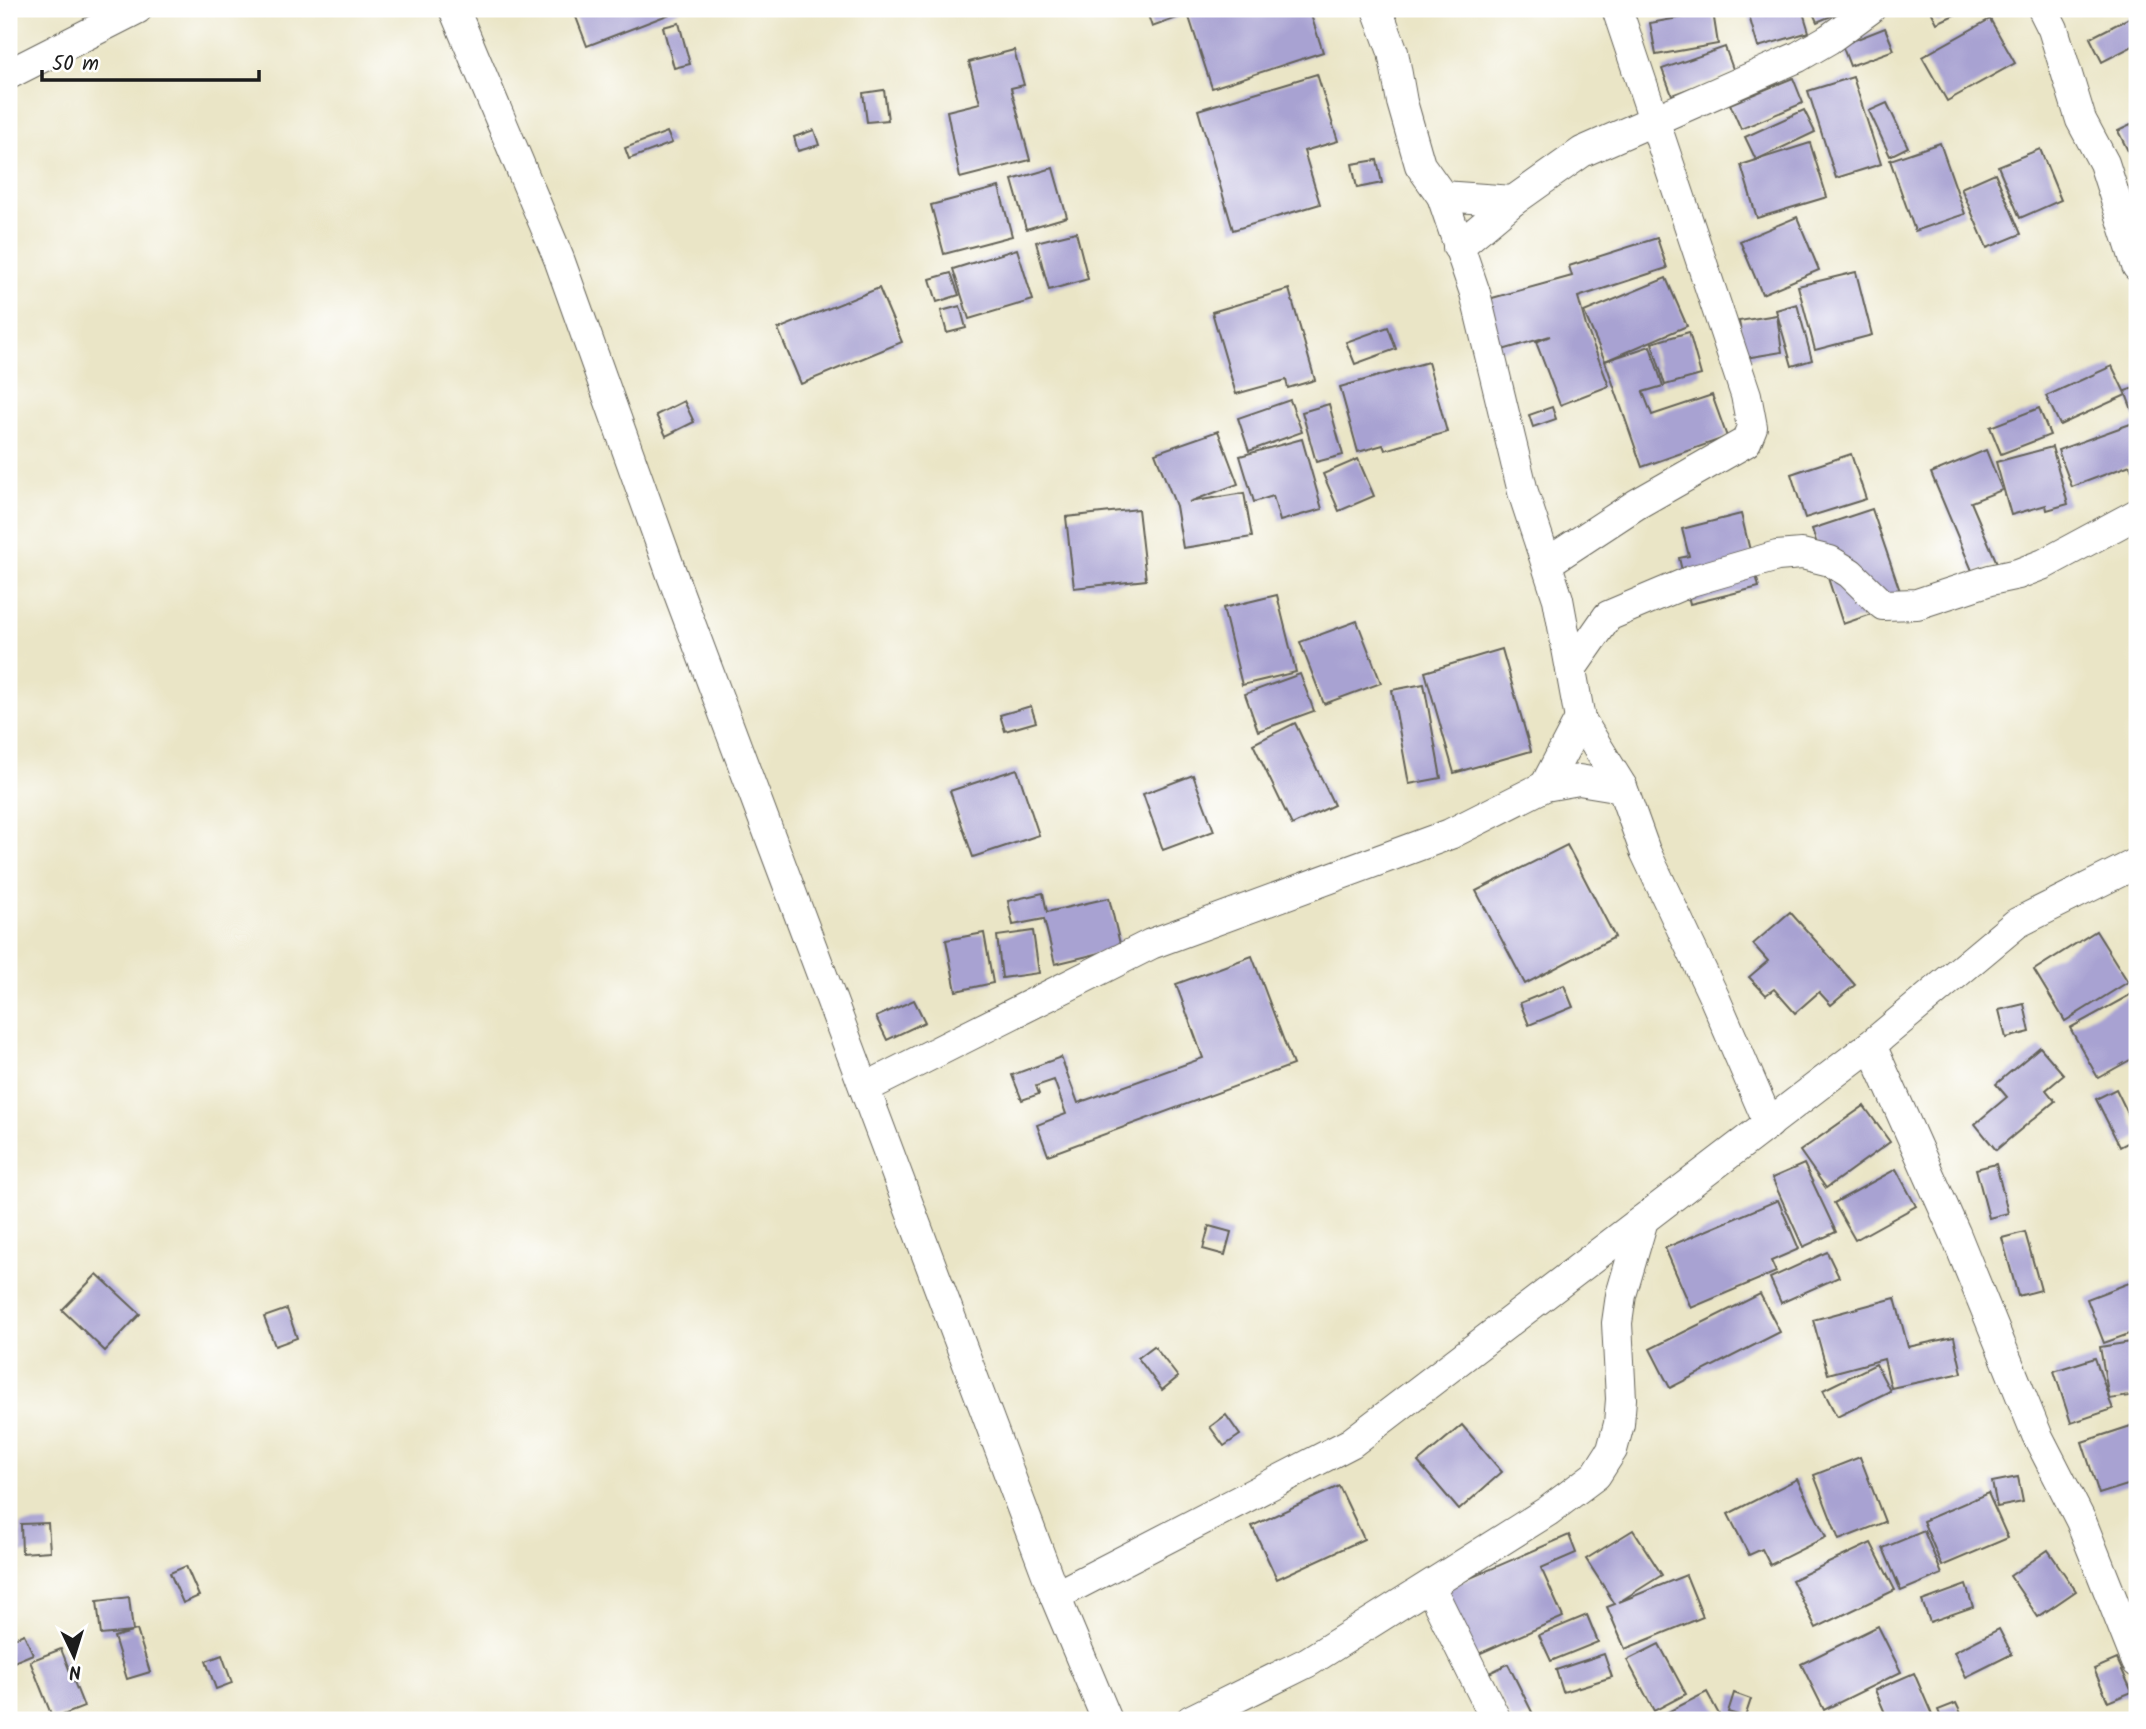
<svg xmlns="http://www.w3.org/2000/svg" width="2146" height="1729" viewBox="0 0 2146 1729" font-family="Kalam,sans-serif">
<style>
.building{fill:#a8a2d2}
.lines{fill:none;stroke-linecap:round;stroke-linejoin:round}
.minor-casing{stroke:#646258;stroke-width:32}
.minor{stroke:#fff;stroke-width:30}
</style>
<rect width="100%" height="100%" fill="#fff"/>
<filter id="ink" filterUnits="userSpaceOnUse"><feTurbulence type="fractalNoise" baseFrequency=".0143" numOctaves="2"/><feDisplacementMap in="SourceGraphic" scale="14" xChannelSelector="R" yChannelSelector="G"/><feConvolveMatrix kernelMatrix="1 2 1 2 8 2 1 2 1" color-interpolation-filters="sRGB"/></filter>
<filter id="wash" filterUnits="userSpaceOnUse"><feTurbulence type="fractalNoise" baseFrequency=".00686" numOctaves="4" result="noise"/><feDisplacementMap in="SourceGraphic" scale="28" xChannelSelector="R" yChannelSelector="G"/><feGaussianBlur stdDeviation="1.57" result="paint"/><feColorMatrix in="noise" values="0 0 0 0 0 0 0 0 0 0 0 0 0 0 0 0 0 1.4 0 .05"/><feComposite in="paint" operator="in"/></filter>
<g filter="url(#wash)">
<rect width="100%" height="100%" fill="#eae5c6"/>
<g id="blocks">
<!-- building -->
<g class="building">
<path d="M573,9h110l-96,37z"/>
<path d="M1146,9h163l14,43 -111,36 -24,-74 -36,13z"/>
<path d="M1747,9h55l7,23 -51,15z"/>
<path d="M1811,9h37l-31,13z"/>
<path d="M1930,9h37l-30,14z"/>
<path d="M1713,12l5,32 -62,11 -6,-32z"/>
<path d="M2137,14v30l-35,18 -12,-24z"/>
<path d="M1990,19l25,44 -68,38 -25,-44z"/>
<path d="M679,23l11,41 -16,4 -11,-41z"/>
<path d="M1885,28l9,22 -44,16 -8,-21z"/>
<path d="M1725,47l9,25 -62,23 -10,-26z"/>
<path d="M1014,50l10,35 -13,3 19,72 -70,18 -13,-67 33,-8 -11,-41z"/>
<path d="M1317,74l21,67 -34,10 16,53 -87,26 -35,-120z"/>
<path d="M1853,77l28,87 -45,14 -28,-87z"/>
<path d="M1793,78l10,25 -62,26 -11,-25z"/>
<path d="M884,90l4,30 -21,2 -4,-29z"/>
<path d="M1887,103l21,44 -18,9 -21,-45z"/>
<path d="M1804,110l11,22 -59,28 -11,-23z"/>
<path d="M2137,122v47l-19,-38z"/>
<path d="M814,130l5,15 -21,6 -4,-14z"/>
<path d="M667,132l5,11 -43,16 -4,-11z"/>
<path d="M1810,143l17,54 -70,21 -16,-53z"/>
<path d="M1940,143l25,71 -50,17 -25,-71z"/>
<path d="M2040,149l21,51 -41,18 -22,-52z"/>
<path d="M1377,160l5,23 -25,5 -5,-24z"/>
<path d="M1053,168l14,49 -41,12 -14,-49z"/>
<path d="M1995,173l26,61 -34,14 -26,-60z"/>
<path d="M999,187l13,49 -68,18 -13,-49z"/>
<path d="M1797,217l22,53 -57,24 -22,-53z"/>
<path d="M1076,232l12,47 -39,11 -13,-48z"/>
<path d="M1657,238l10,30 -89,29 8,29 23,60 -49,19 -24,-63 14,-6 -51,15 -14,-51 87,-24 -3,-10z"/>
<path d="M1017,249l16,51 -64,19 -16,-50z"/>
<path d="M1856,272l16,63 -57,15 -17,-64z"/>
<path d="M951,273l8,22 -22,7 -7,-23z"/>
<path d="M1666,278l21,48 -82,35 -21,-49z"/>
<path d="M879,288l23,54 -101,42 -23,-55z"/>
<path d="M1289,289l26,91 -27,8 -2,-8 -50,14 -24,-82z"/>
<path d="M1797,304l15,56 -20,6 -16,-56z"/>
<path d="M960,306l6,22 -19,5 -6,-22z"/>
<path d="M1777,315l5,37 -37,6 -6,-37z"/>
<path d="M1388,327l8,22 -41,15 -9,-22z"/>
<path d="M1689,332l12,43 -36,10 -13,-42z"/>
<path d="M1650,346l13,40 -20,6 9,23 60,-20 15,42 -85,30 -37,-106z"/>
<path d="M1428,362l19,70 -62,18 -2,-5 -25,7 -18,-65z"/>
<path d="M2112,366l14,29 -66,30 -14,-29z"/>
<path d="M2137,387v30l-2,1 -10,-27z"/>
<path d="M1290,400l12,32 -53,19 -11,-33z"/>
<path d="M684,401l10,21 -28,14 -10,-21z"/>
<path d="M1329,404l14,51 -27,7 -14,-50z"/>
<path d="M1552,407l4,12 -23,8 -4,-12z"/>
<path d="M2039,408l11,27 -49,19 -11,-27z"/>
<path d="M2136,422l1,62 -7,-19 -58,22 -14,-37z"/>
<path d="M1218,431l20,53 -49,18 55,-9 8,44 -69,11 -7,-42 -21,-53z"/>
<path d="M1302,439l20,70 -42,12 -7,-25 -19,6 -14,-46z"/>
<path d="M2052,447l16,57 -21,6 -1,-5 -35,10 -15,-53z"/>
<path d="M1986,450l16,40 -31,12 26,61 -24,10 -42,-100z"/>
<path d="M1851,454l15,45 -61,19 -14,-44z"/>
<path d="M1358,459l16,37 -35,15 -16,-37z"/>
<path d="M1138,509l8,71 -72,8 -8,-71z"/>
<path d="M1872,509l32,94 -61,21 -31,-95z"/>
<path d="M1741,514l18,73 -69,17 -11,-46 10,-2 -7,-27z"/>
<path d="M1277,595l19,77 -54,13 -19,-77z"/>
<path d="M1357,621l24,62 -57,21 -24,-62z"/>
<path d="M1502,649l29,102 -77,22 -29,-101z"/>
<path d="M1300,674l14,37 -56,20 -13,-37z"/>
<path d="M1424,684l17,94 -32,6 -17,-94z"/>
<path d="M1031,706l5,16 -31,9 -5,-16z"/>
<path d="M1295,723l39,82 -42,20 -39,-81z"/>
<path d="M1017,769l22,66 -66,22 -23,-66z"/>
<path d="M1193,775l21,56 -51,19 -20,-56z"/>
<path d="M1567,845l48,92 -90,47 -49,-93z"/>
<path d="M1043,893l4,19 62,-14 12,50 -66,16 -11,-45 -31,6 -5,-24z"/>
<path d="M1790,912l65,73 -24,20 -12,-13 -24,21 -21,-24 -8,6 -17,-18 19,-16 -15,-17z"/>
<path d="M1033,931l6,42 -37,5 -5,-42z"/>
<path d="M2096,931l32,51 -63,39 -31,-51z"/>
<path d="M984,933l9,50 -37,8 -10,-51z"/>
<path d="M1252,956l41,109 -245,90 -11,-30 29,-11 -12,-34 -18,6 3,8 -17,6 -10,-25 49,-18 17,46 125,-45 -27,-74z"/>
<path d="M1564,985l9,22 -44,18 -9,-22z"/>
<path d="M2137,991v65l-39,22 -28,-50z"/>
<path d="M914,1000l11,22 -38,18 -11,-23z"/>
<path d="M2024,1004l6,28 -24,6 -7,-28z"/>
<path d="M2040,1047l24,28 -18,15 9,11 -59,49 -21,-26 32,-27 -11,-13z"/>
<path d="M2116,1089l21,43v6l-17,9 -24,-48z"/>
<path d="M1864,1106l26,36 -64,46 -26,-37z"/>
<path d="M1804,1164l32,68 -33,15 -31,-69z"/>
<path d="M1996,1164l12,49 -19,5 -13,-49z"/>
<path d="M1896,1169l20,37 -61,34 -21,-37z"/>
<path d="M1778,1200l21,49 -28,12 5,11 -85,36 -26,-60z"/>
<path d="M1209,1226l22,6 -6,23 -22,-6z"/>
<path d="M2025,1232l16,58 -23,6 -16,-58z"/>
<path d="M1827,1252l12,25 -58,26 -11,-25z"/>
<path d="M97,1274l43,40 -35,37 -43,-41z"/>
<path d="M2137,1280v51l-33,12 -17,-44z"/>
<path d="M1760,1294l20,38 -110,56 -20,-39z"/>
<path d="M1895,1298l13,49 46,-10 8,36 -71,15 -7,-29 -56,15 -15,-54z"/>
<path d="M287,1309l10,29 -22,8 -11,-29z"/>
<path d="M2137,1341v54l-28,4 4,10 -42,14 -17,-52 41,-13 14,40 -9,-51z"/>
<path d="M1154,1346l24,31 -16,13 -24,-32z"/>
<path d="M1876,1364l14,27 -53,26 -14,-27z"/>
<path d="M1226,1415l14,20 -16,11 -14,-19z"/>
<path d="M2137,1424v58l-38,12 -17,-52z"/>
<path d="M1462,1425l40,47 -43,38 -41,-48z"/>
<path d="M1860,1457l25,65 -46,18 -25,-65z"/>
<path d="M2018,1477l5,25 -26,5 -5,-25z"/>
<path d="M1797,1479l29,58 -56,28 -8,-16 -13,6 -21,-41z"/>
<path d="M1339,1486l25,53 -87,40 -25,-53z"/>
<path d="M1988,1493l20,45 -66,28 -19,-45z"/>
<path d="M48,1523l2,28 -28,2 -1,-29z"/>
<path d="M1633,1530l29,45 -43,27 67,-27 17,42 -78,32 -18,-42 8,-3 -29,-45z"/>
<path d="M1924,1531l18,43 -41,17 -18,-43z"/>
<path d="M1569,1535l7,18 -35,15 22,49 -89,39 -29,-67z"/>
<path d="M1871,1543l24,47 -79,38 -24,-48z"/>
<path d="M2048,1550l28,41 -38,26 -28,-41z"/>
<path d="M186,1566l13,30 -16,7 -13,-30z"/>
<path d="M1966,1585l7,22 -43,15 -8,-21z"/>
<path d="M129,1597l4,34 4,-1 13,42 -23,7 -13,-42 18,-5 -31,3 -4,-34z"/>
<path d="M1587,1615l11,27 -47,19 -12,-26z"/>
<path d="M1878,1626l23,46 -77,38 -23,-46z"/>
<path d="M1999,1629l13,25 -46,23 -12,-25z"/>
<path d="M24,1634l9,20 -24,10v-24z"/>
<path d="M1659,1644l27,50 -32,17 -27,-51z"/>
<path d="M61,1649l23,58 -31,12 -23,-58z"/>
<path d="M1604,1654l8,23 -49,15 -7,-22z"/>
<path d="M222,1655l10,28 -16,6 -10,-28z"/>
<path d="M2117,1659l15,33 -24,10 -14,-33z"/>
<path d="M1508,1664l25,50 -14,6h-7l-23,-47z"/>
<path d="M1914,1673l19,44 -45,3 -13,-30z"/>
<path d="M1707,1692l15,28h-65l-1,-2z"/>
<path d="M1734,1693l17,6 -6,18 -17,-5z"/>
<path d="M1956,1703l8,17h-22l-4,-10z"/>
</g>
</g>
</g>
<g filter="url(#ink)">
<use href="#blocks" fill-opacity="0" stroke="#646258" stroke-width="2"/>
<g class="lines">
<!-- minor casing -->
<g class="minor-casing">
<g id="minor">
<path d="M454,9l105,250 113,316 383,1021 52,124"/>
<path d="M1377,9l16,43 9,50 18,63 22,31 33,97 48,199 35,107 22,120 42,68 23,64 70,148 54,125"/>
<path d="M2043,9l10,20 28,91 23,43 33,103"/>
<path d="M9,74l128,-65"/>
<path d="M1442,196l71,5"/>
<path d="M1458,247l55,-46 69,-49 216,-95 31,-18 41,-30"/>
<path d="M1547,563l90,-59 109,-62 6,-15 -6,-32 -129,-386"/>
<path d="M1571,669l37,-53 83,-35 86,-25 25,-2 28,7 20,12 33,32 34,-1 73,-24 28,-6 26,-10 93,-50"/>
<path d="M1545,786l35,-67"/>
<path d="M1871,1045l84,188 82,202 44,86 56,141"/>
<path d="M867,1087l284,-143 299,-110 95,-48 34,-6 43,7"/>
<path d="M1430,1587l66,133"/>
<path d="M1055,1596l296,-153 520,-398 146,-122 120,-60"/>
<path d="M1191,1720l117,-58 240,-151 48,-36 16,-25 7,-26 2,-25 -4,-76 4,-28 22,-75"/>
</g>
</g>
<!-- minor -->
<use href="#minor" class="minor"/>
</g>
</g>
<!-- margin -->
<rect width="2146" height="1729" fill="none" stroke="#fff" stroke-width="35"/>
<!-- north arrow -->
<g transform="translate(74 1656) rotate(176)" stroke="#ffffff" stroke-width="5" paint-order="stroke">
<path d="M0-5L12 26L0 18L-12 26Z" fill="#1c1c1c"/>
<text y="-10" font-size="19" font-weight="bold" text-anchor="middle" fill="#1c1c1c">N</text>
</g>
<!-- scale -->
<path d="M42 70v10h217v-10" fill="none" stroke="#1c1c1c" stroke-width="3.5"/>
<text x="52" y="70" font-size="21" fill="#1c1c1c" stroke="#ffffff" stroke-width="5" paint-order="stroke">50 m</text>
</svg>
